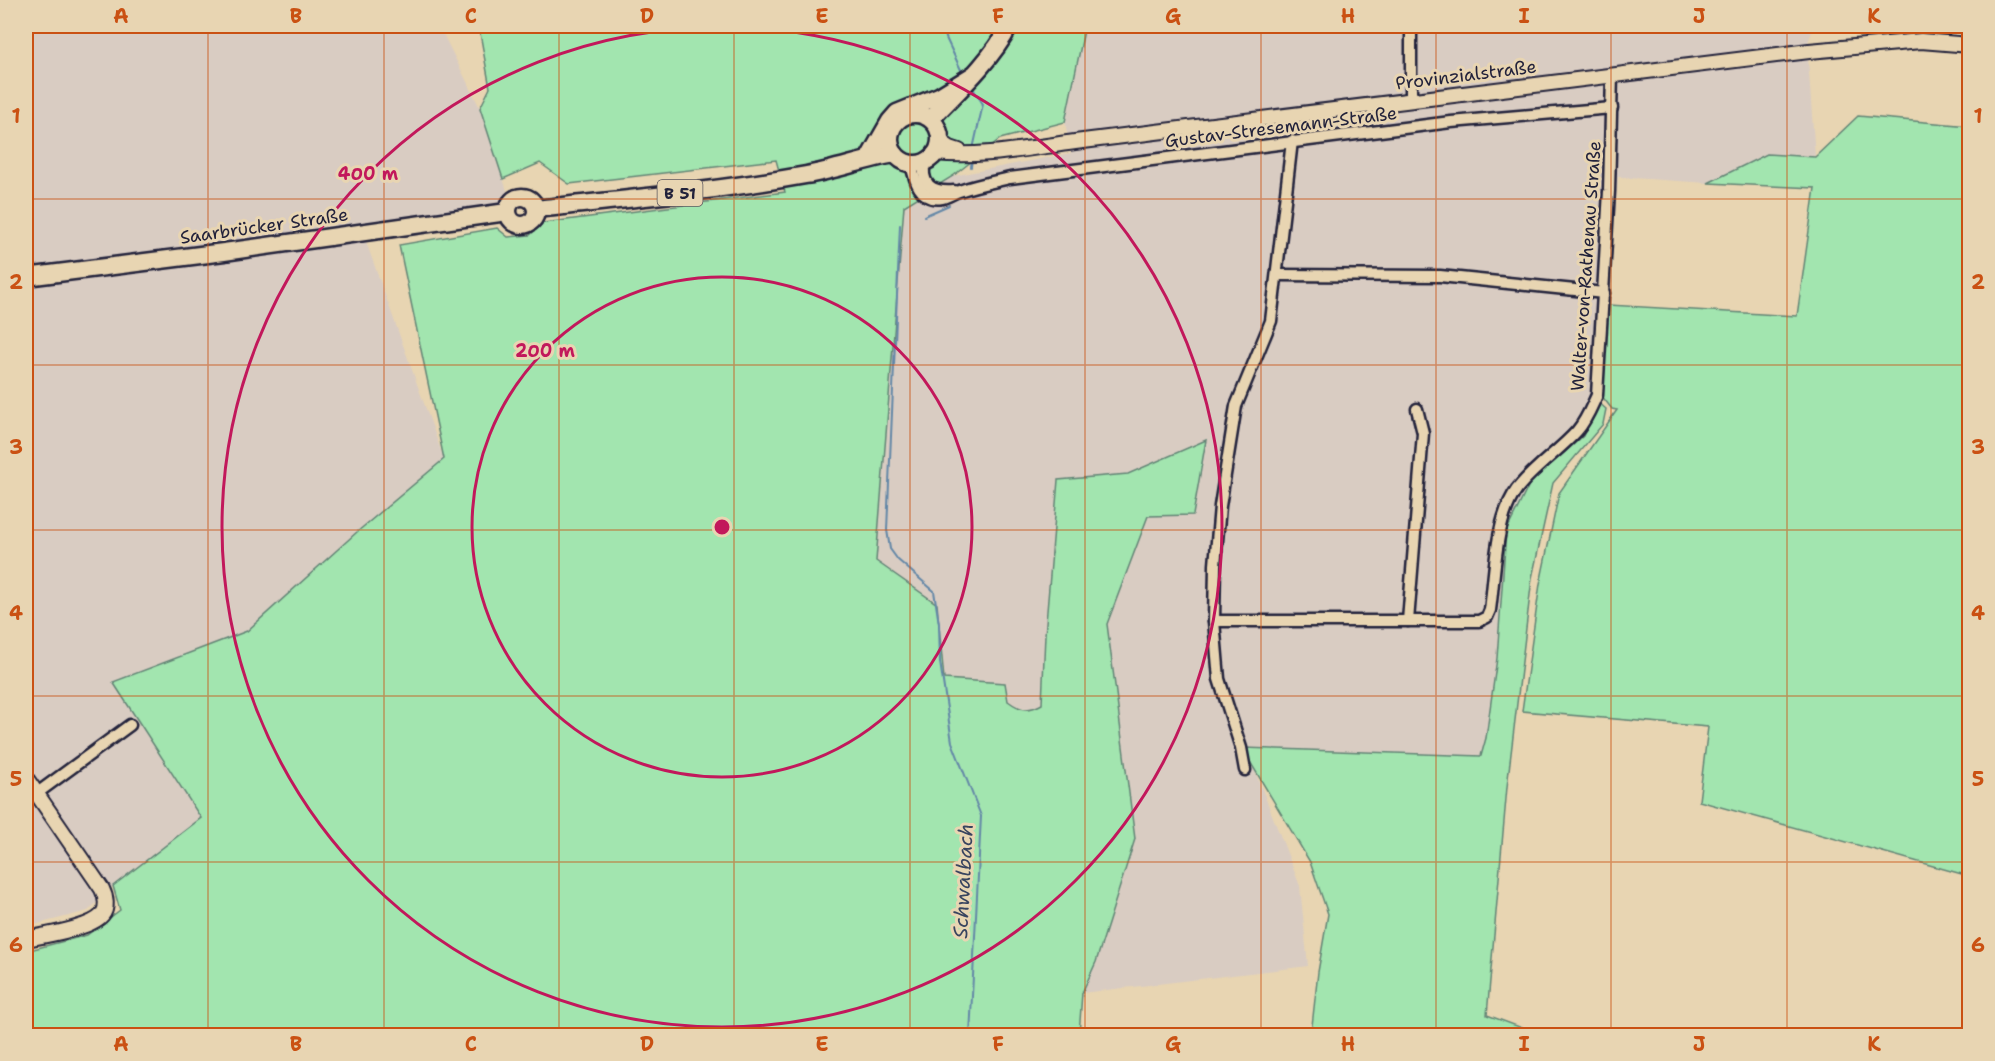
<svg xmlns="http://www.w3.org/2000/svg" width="1995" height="1061" viewBox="0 0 1995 1061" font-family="'Shantell Sans',sans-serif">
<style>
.built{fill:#d9ccc2}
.green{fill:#a2e5af;stroke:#628475;stroke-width:1.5}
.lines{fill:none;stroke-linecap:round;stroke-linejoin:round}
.stream{stroke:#6387a7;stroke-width:2}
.street-casing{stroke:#22223b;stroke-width:15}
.secondary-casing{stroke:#22223b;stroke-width:18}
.primary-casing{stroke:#22223b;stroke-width:21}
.highway-casing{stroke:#22223b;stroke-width:22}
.street{stroke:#e8d5b2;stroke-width:10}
.secondary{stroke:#e8d5b2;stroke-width:14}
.primary{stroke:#e8d5b2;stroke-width:16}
.highway{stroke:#e8d5b2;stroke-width:18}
.grid{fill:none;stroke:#ca5113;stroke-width:1.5;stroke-opacity:0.55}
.ring{fill:none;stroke:#c2185b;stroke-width:3}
.labels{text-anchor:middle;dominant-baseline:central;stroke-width:6;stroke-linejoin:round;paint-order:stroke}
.shield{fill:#e8d5b2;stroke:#5d585f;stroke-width:1.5}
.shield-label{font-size:16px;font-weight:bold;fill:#22223b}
.street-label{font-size:18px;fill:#22223b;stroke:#e8d5b2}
.water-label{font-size:20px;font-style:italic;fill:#38445f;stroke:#e8d5b2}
.centre{fill:#c2185b;stroke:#e8d5b2;stroke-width:3}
.ring-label{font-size:18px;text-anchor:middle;font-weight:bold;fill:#c2185b;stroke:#e8d5b2;stroke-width:6;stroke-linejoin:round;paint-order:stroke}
.neatline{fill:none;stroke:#ca5113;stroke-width:2}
.grid-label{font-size:20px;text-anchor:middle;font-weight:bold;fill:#ca5113}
</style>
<rect width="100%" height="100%" fill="#e8d5b2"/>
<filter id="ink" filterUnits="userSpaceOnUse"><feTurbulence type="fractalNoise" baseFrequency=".0167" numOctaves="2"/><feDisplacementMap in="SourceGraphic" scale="12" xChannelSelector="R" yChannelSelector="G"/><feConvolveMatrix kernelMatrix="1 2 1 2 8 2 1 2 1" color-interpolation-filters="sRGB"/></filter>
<g filter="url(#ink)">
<!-- built -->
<g class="built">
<path d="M26,26h413l41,82 28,86 -11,14 -137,17 84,234 -87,73 -110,99 -134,51 88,136 -88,68 -25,25 -62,16z"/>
<path d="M1085,26h729l-7,19 8,112 -48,-3 -59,29 -90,-6 -17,218 -18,40 -52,48 -25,49 -9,126 -11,80 -5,18 -235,-8 54,138 8,80 -226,27 14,-31 39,-123 -28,-215 41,-108 57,-76 -77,34 -70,6 -13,155 -3,70 -11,5 -12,-1 -11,-8 -3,-18 -61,-4 -7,-75 -61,-43 28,-355 49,-30 118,-23 -6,-31z"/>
</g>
<!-- green -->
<g class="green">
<path d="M473,26h612l-20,96 -65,17 -47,37 -49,30 -28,355 61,43 7,75 61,4 3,18c12,9 20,11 34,3l3,-69 13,-155 70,-6 78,-34 -13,75 -45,1 -41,108 28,215 -39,123 -14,31 -3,42 -1053,1v-85l61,-16 33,-25 -7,-24 88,-68 -88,-136 134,-51 110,-99 87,-73 -45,-214 98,-17 11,9 22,-2 13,-12 242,-31 -9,-32 -207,24 -29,-21 -37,16 -23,-71 10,-20 -10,-55z"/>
<path d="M1858,116l111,10v750l-270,-75 9,-74 -186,-16 18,-127 19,-91 58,-83 -5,-1 -11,-14 8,-90 188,11 18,-128 -107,-5 59,-29 48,3z"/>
<path d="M1598,402l8,7 -3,15 -50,59 -21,95 -25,209 -20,228 54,20h-230l7,-63 10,-58 -18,-52 -61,-102 -4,-12 236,8 5,-18 11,-80 9,-126 24,-49 53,-47z"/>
</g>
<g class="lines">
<!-- stream -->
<g class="stream">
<path d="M943,26l3,12 16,34"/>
<path d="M972,87l11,17 -10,45"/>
<path d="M971,167l1,-9"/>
<path d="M924,216l25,-11"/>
<path d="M900,225l-13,305 3,19 8,11 36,31 5,33 1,38 12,80 29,74 -11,220"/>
</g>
<!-- street casing -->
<g class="street-casing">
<g id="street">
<path d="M1411,26v73"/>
<path d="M925,161c-5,23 6,32 29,30"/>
<path d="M911,163c3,16 9,39 31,35 6,-1 11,-5 17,-7 17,-6 34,-9 51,-13l441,-56 161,-14"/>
<path d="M1277,275l163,1 164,17"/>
<path d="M1214,621h265l8,-4 3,-7c5,-36 5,-91 27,-121 17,-22 41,-37 60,-58 9,-10 14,-23 20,-36l12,-204 3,-116"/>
<path d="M1408,621l15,-188 -6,-24"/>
<path d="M1245,770l-4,-22 -22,-69 -5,-58 1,-56 5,-59 16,-100 35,-85 21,-180"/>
<path d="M36,794l94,-69"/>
</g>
</g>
<!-- secondary casing -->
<g class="secondary-casing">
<g id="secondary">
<path d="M940,141l10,7 9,3"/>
<path d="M935,153c46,5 94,-5 140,-11l734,-91 112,-10 49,4"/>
<path d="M26,778l76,111c4,8 6,19 0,26 -12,14 -58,20 -76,24"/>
</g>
</g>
<!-- primary casing -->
<g class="primary-casing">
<g id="primary">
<circle cx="915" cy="139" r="25"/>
<path d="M931,119c27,-28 59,-57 78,-92"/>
<path d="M870,156l20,-35 7,-8 42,-17 34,-21"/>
<circle cx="522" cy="211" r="14"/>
<path d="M536,209c90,-10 181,-18 270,-34 30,-5 59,-16 89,-21"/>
<path d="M26,277l198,-25 283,-40"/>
</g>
</g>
<!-- highway casing -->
<g class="highway-casing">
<path id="highway" d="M1009,27l3,-1"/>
</g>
<!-- street -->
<use href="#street" class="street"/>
<!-- secondary -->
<use href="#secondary" class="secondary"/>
<!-- primary -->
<use href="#primary" class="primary"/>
<!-- highway -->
<use href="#highway" class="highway"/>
</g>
</g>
<!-- grid -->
<path class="grid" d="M208,26v1010M384,26v1010M559,26v1010M734,26v1010M910,26v1010M1085,26v1010M1261,26v1010M1436,26v1010M1611,26v1010M1787,26v1010M26,199h1944M26,365h1944M26,530h1944M26,696h1944M26,862h1944"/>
<!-- distance rings -->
<g class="ring">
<circle cx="722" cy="527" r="250"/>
<circle cx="722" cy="527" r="500"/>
</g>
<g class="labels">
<!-- shield labels -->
<rect class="shield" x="657.5" y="180" width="45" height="26" rx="4.5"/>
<g class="shield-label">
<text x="680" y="193">B 51</text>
</g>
<!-- street labels -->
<g class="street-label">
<text transform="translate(1466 75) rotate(-7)">Provinzialstraße</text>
<text transform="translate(1281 127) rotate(-7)">Gustav-Stresemann-Straße</text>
<text transform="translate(264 226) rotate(-8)">Saarbrücker Straße</text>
<text transform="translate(1586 266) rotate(-86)">Walter-von-Rathenau Straße</text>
</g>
<!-- water labels -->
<g class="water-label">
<text transform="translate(963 881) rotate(-87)">Schwalbach</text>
</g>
</g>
<circle cx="722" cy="527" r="9" class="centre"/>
<g class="ring-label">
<text x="368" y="180">400 m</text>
<text x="545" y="357">200 m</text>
</g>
<!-- margin -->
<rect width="1995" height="1061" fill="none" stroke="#e8d5b2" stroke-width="66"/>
<rect x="33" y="33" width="1929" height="995" class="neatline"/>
<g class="grid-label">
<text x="121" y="23">A</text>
<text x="296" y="23">B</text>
<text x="471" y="23">C</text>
<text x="647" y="23">D</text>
<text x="822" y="23">E</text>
<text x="998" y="23">F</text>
<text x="1173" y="23">G</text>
<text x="1348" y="23">H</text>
<text x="1524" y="23">I</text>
<text x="1699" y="23">J</text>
<text x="1874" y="23">K</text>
<text x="16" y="123">1</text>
<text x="1978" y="123">1</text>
<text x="16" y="289">2</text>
<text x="1978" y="289">2</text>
<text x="16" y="454">3</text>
<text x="1978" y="454">3</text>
<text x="16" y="620">4</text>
<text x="1978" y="620">4</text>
<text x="16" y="786">5</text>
<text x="1978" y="786">5</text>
<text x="16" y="952">6</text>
<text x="1978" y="952">6</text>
<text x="121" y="1051">A</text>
<text x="296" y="1051">B</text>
<text x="471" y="1051">C</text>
<text x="647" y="1051">D</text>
<text x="822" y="1051">E</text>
<text x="998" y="1051">F</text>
<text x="1173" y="1051">G</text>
<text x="1348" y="1051">H</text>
<text x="1524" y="1051">I</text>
<text x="1699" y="1051">J</text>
<text x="1874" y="1051">K</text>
</g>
</svg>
